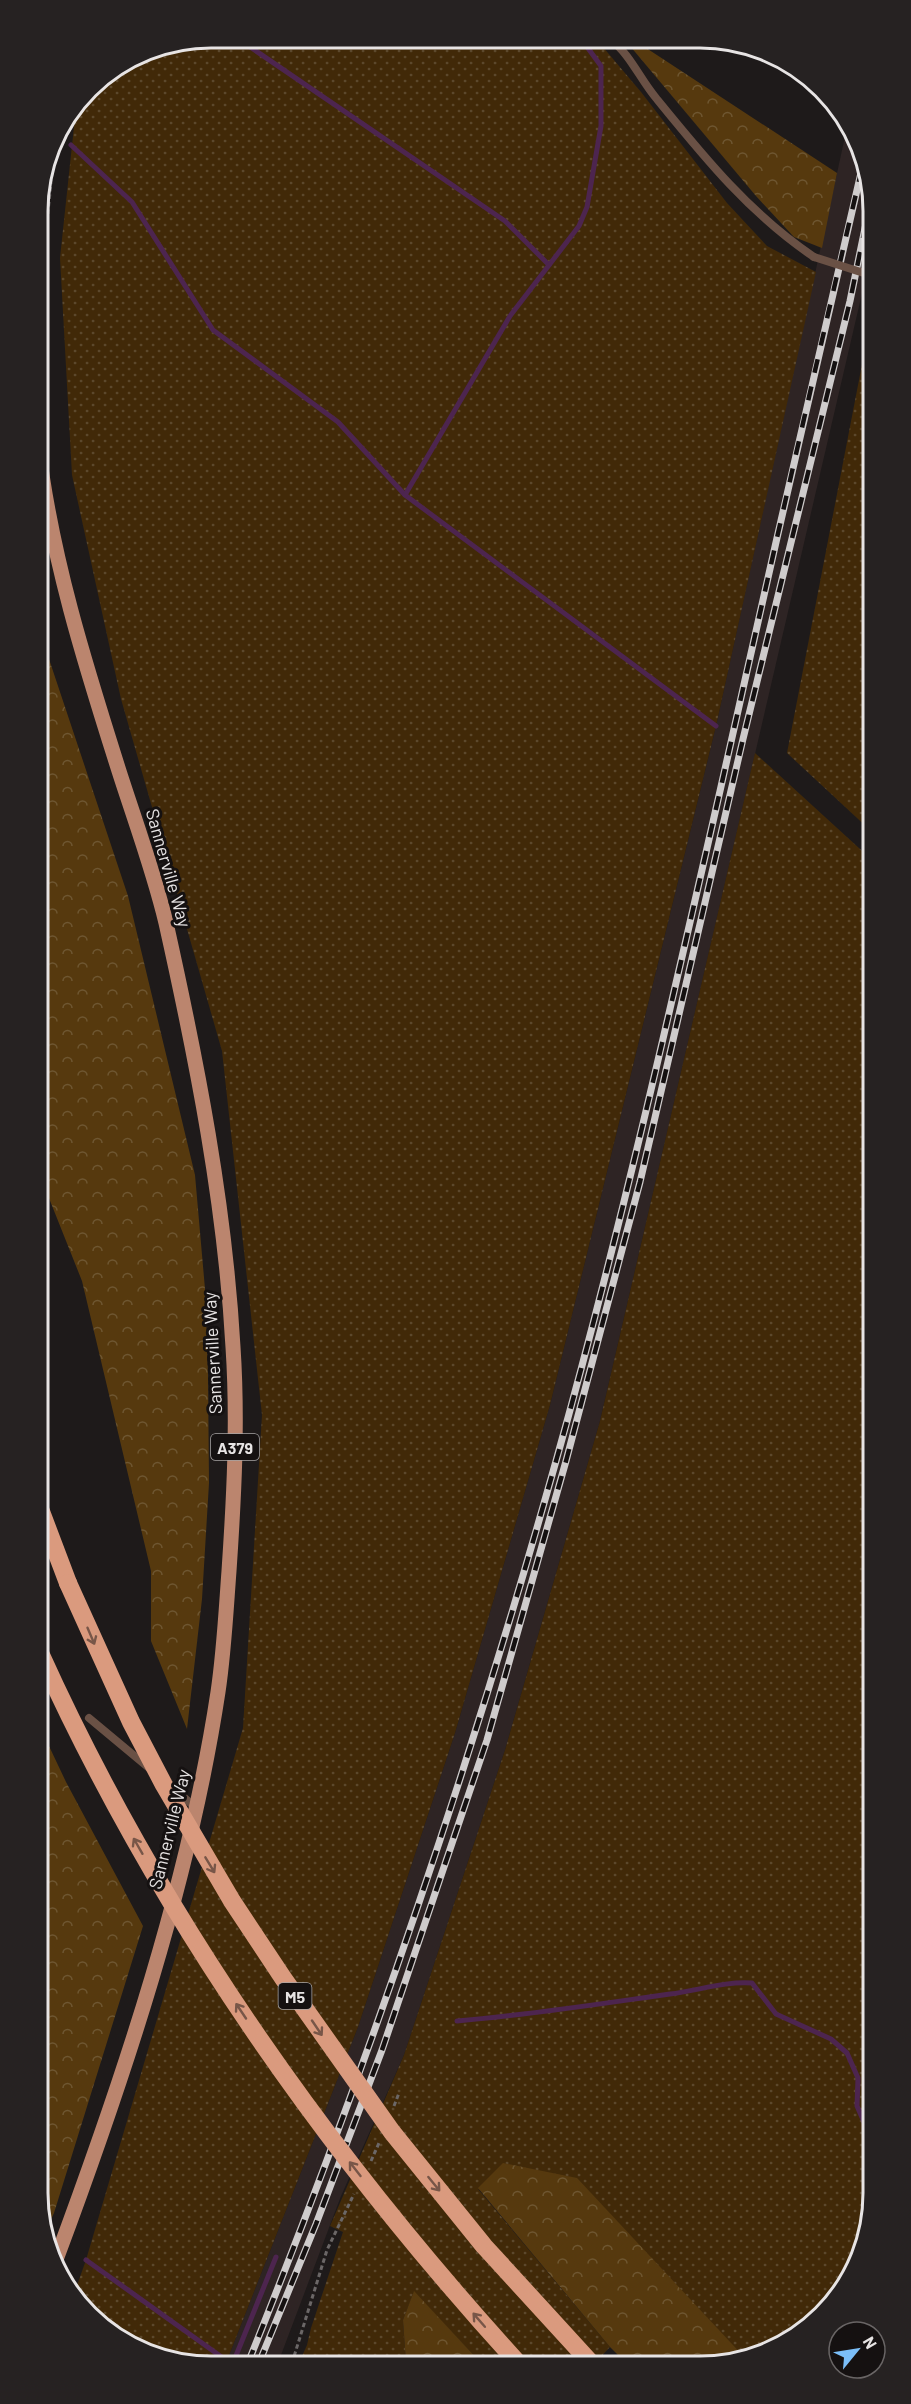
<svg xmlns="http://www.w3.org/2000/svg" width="911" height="2404" viewBox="0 0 911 2404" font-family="Barlow,sans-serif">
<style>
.built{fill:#2e2424}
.grass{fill:url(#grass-dots)}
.forest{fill:url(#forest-crowns)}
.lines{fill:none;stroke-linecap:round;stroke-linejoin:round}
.stream{stroke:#4d254f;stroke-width:5}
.path{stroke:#6b6767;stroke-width:3;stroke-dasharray:4.5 3;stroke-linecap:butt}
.lane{stroke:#6a5145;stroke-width:8}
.primary{stroke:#bb856e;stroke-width:15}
.highway{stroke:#da9a7e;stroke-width:18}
.rail-casing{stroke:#cfcccc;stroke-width:7}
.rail{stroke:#151111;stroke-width:4.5;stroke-dasharray:14;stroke-linecap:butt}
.lane-bridge{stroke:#6a5145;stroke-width:8}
.highway-bridge{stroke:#da9a7e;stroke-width:18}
.oneway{stroke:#785648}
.labels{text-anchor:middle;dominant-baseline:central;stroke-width:6;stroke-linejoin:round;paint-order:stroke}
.shield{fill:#151111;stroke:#a8a5a5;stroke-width:1.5}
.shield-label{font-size:16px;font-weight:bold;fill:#e7e4e4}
.street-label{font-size:18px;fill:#e7e4e4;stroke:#151111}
.rim{fill:none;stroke:#e7e4e4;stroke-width:3}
</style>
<defs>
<pattern id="grass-dots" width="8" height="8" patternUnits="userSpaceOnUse" patternTransform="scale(1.5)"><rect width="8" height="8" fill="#412908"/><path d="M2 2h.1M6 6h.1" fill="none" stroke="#5c482c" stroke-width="1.8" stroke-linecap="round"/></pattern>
<pattern id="forest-crowns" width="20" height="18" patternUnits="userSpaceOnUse" patternTransform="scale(1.5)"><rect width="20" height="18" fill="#56390e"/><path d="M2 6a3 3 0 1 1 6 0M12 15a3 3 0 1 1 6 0" fill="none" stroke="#6e5631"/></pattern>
</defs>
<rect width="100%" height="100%" fill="#1e1a1a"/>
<!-- built -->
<path class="built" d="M846,132l24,45v82l-270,1162 -95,329 -101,305 -63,141 -63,167h-52l132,-336 97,-294 95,-328 166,-679z"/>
<!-- grass -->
<g class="grass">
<path d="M211,38l386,2 44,52 86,111 40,43 49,26 -100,454 -166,679 -95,328 -97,294 -132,336h-49l-88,-47 -14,-25 11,-31 157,-532 19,-313 -40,-364 -101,-352 -49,-224 -12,-217 16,-150 20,-27 49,-30z"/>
<path d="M870,323l1,508 -84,-78z"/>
<path d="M755,753l116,106 2,1345 -13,55 -29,48 -44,36 -41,16 -37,-38 -231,-132 132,158 -15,16h-114l-67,-71 -11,28 3,43h-107l8,-18 4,-17 32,-96 -13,-6 74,-171 101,-305 95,-329z"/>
</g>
<!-- forest -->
<g class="forest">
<path d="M625,40h9l203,133 -15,75 -28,-11 -38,-41z"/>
<path d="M39,615l8,38 81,243 67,279 10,114 3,86 1,108 -7,116 -15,130 -36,-88v-70l-69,-290 -43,-108z"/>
<path d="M40,1727l26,55 77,144 -89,287 -10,21 -3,-7z"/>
<path d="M503,2163l74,15 169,181 -12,4h-108l-16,-16 -132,-159z"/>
<path d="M414,2291l67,72h-75l-3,-43z"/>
</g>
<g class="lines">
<!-- stream -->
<g class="stream">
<path d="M237,38l268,183 44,44"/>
<path d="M71,145l61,57 81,128 125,92 67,73 311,231"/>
<path d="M405,495l105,-179 69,-90 8,-19 14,-81v-60l-19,-26"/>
<path d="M457,2021c72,-6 142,-17 213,-27 27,-3 54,-13 82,-11l24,31 55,25 16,14 11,25 -1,28 7,16 9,8"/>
<path d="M86,2260l144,103"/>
<path d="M233,2363l43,-106"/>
</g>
<!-- path -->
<g class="path">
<path d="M38,260l5,1 13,-128"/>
<path d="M394,2106l5,-13"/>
<path d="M371,2161l8,-18"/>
<path d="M292,2363l35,-113 27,-56"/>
</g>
<!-- lane -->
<g class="lane">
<path d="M611,40c19,14 29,39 45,58 48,59 94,116 158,159"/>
<path d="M89,1718l60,50"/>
<path d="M173,1788l22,19"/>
</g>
<!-- primary -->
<path class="primary" d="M38,445c13,111 47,219 81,326 16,50 35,101 47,152 31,139 59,281 67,424 5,75 1,150 -4,224 -3,40 -5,81 -11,121 -29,191 -94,385 -161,565"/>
<!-- highway -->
<path class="highway" d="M40,1509l28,74"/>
<!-- rail casing -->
<g class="rail-casing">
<g id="rail">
<path d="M248,2363c119,-295 222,-596 308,-902 62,-221 113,-446 164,-670 47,-209 94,-419 143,-627"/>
<path d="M259,2363l57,-139 66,-174 105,-310 79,-279 74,-279 103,-443 107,-438 20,-97"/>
</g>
</g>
<!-- rail -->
<use href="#rail" class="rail"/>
<!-- lane-bridge -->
<path class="lane-bridge" d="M814,257l56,18"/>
<!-- highway-bridge -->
<g class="highway-bridge">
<path d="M68,1583l63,139 33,63 68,116 51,77 109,154 92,114 107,117"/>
<path d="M40,1653c118,261 286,499 478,710"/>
</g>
</g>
<!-- one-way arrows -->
<defs><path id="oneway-shaft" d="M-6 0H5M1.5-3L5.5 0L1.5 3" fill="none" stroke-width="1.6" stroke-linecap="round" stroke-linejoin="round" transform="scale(1.5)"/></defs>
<g class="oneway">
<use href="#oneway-shaft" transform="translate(91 1636) rotate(67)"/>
<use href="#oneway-shaft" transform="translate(138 1846) rotate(-120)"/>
<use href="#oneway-shaft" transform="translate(210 1865) rotate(59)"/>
<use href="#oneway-shaft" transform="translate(241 2011) rotate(-124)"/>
<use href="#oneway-shaft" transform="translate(317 2028) rotate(56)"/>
<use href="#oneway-shaft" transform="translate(355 2169) rotate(-128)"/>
<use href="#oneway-shaft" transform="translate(434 2184) rotate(51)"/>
<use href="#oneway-shaft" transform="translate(479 2320) rotate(-131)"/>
</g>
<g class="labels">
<!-- shield labels -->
<g class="shield">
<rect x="211" y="1434" width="48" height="26" rx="4.5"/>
<rect x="278.5" y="1983" width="33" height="26" rx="4.5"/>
</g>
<g class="shield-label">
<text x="235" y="1447">A379</text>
<text x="295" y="1996">M5</text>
</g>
<!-- street labels -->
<g class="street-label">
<text transform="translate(169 868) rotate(74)">Sannerville Way</text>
<text transform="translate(212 1353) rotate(-93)">Sannerville Way</text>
<text transform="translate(169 1829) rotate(-76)">Sannerville Way</text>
</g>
</g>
<!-- crop -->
<path d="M0 0H911V2404H0ZM211 48H700A163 163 0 0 1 863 211V2193A163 163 0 0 1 700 2356H211A163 163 0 0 1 48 2193V211A163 163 0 0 1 211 48Z" fill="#262222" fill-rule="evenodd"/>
<path class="rim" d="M211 48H700A163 163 0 0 1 863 211V2193A163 163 0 0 1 700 2356H211A163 163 0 0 1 48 2193V211A163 163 0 0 1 211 48Z"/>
<!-- north arrow -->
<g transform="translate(857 2350) rotate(60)"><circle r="28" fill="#151111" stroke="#696565" stroke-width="1.5"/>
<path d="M0-4.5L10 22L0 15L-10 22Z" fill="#7bbef8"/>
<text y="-9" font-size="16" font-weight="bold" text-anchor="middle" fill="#e7e4e4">N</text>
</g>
</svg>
